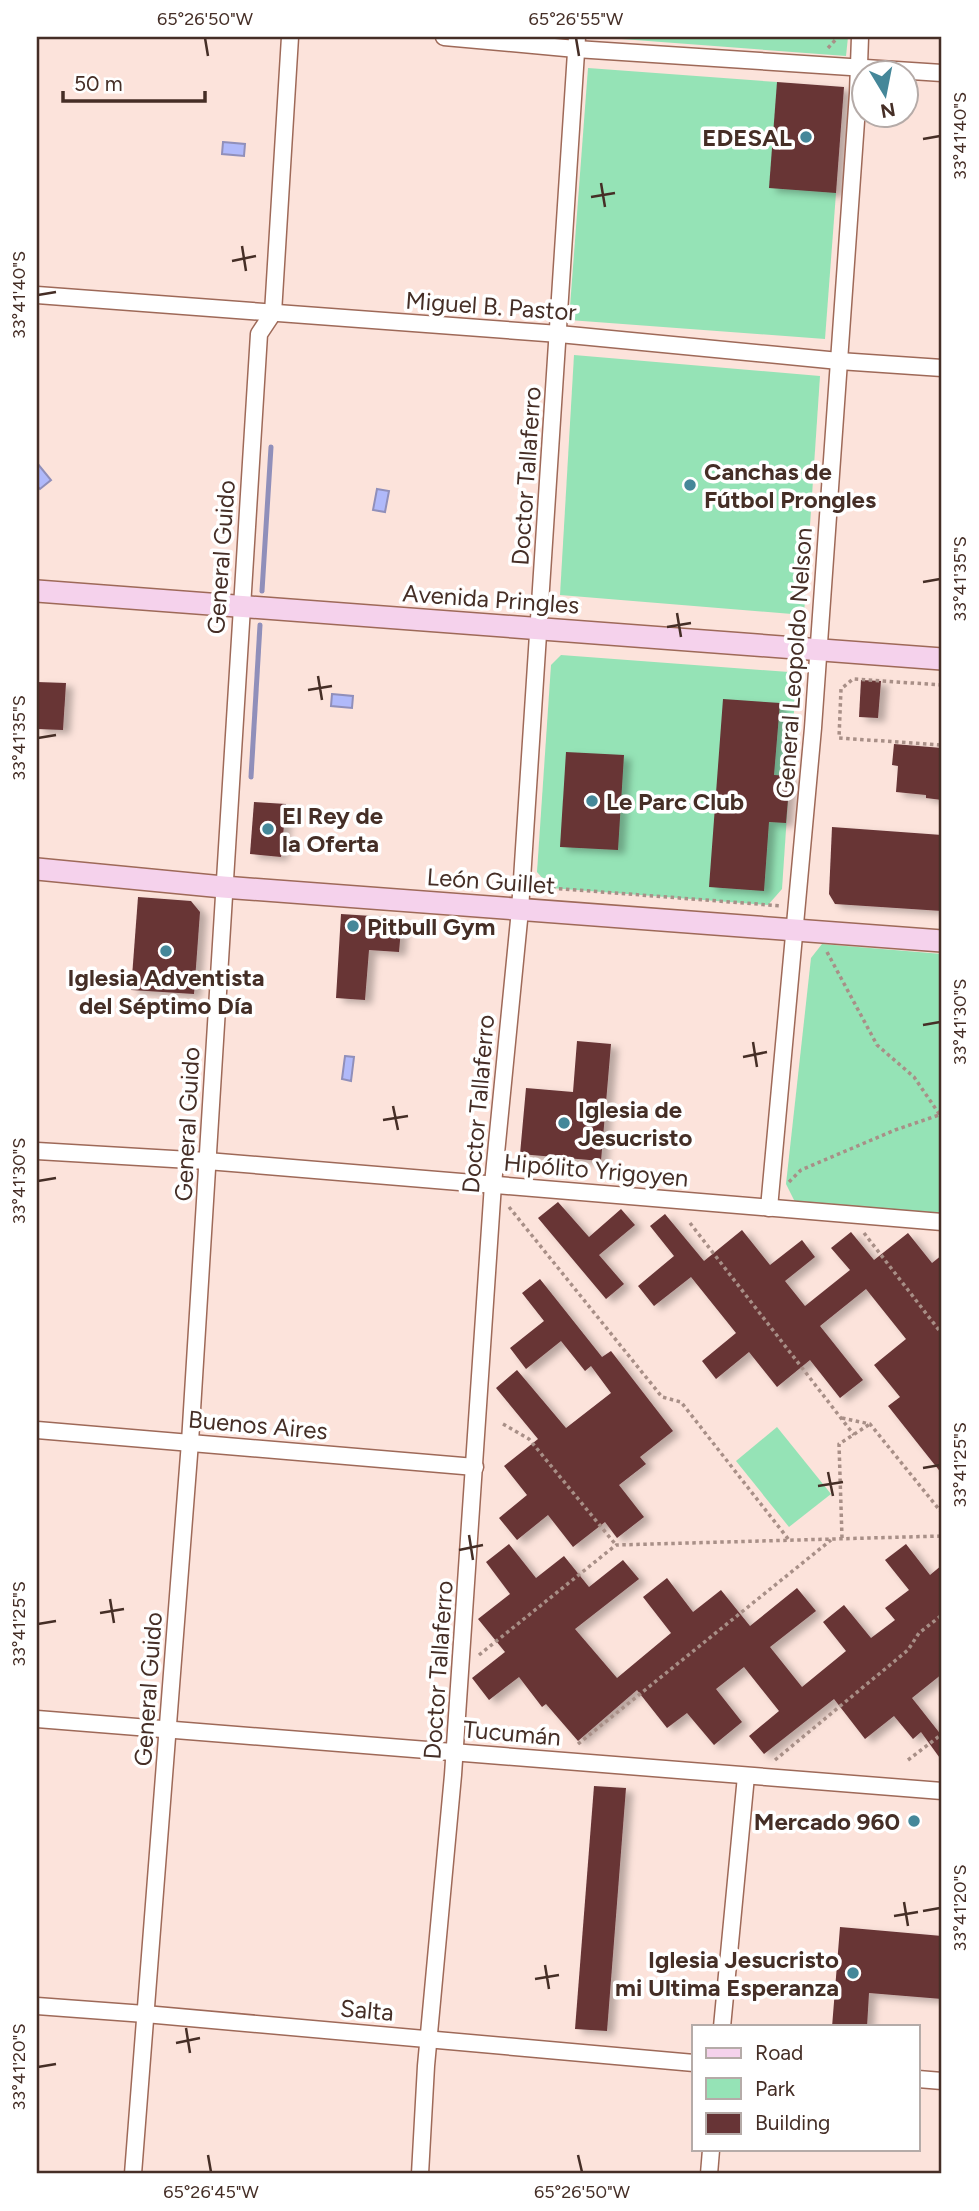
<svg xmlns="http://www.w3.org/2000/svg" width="979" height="2211" viewBox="0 0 979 2211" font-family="Figtree,sans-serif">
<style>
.green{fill:#95e3b6}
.water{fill:#b0b9fa;stroke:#908fba;stroke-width:2}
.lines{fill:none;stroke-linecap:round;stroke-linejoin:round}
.stream{stroke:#908fba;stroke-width:5}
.building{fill:#673436;filter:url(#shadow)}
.street-casing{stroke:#9e6958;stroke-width:19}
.secondary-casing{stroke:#9e6958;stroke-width:24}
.path{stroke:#a88f87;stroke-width:3.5;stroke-dasharray:3.5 3.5;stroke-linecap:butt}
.street{stroke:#fff;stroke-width:16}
.secondary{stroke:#f5d2ec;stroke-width:21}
.ticks{fill:none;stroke:#452e26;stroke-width:2.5}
.poi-dot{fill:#458799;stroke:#fff;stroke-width:2.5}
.labels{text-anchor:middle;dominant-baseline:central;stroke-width:7;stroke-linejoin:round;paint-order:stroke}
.poi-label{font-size:24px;font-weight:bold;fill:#452e26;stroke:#fff;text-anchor:start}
.street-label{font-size:24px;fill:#452e26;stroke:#fff}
.neatline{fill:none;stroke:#452e26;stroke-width:2.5}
.ticks-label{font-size:18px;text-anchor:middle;fill:#452e26}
</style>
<defs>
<filter id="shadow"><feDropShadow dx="7" dy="4" stdDeviation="3.5" flood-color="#0004"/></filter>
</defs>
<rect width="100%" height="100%" fill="#fce3db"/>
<!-- green -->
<g class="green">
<path d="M595,37h253l-2,19z"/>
<path d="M588,68l189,14 59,111 -11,146 -256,-19z"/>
<path d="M574,355l246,21 -16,239 -244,-20z"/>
<path d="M561,655l228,17 7,9 -14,208 -14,16 -217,-17 -14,-16 14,-207z"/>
<path d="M822,944l120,10v259l-147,-11 -9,-18 25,-226z"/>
<path d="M777,1427l54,67 -42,33 -53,-66z"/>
</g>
<!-- water -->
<g class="water">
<path d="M223,142l22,2 -1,12 -22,-2z"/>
<path d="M37,463l14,17 -11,9 -3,-3z"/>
<path d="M377,489l12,2 -4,21 -12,-2z"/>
<path d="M332,694l21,2 -1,12 -21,-2z"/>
<path d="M345,1056l9,1 -3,24 -9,-2z"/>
</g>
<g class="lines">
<!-- stream -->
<g class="stream">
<path d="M262,591l9,-144"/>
<path d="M251,777l9,-152"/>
</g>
</g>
<!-- building -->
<g class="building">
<path d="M777,82l67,5 -8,106 -67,-5z"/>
<path d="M861,680l20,1 -3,37 -19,-1z"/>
<path d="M37,682l29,1 -3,47 -26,-1z"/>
<path d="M723,699l57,4 -6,72 16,1 -4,47 -17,-1 -5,69 -55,-4z"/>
<path d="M894,744l48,4v52l-16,-2v-3l-30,-3 2,-26 -6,-1z"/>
<path d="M566,752l58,3 -6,95 -58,-3z"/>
<path d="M254,802l32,2 -5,53 -31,-3z"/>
<path d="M832,827l110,8v76l-107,-7 -6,-10z"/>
<path d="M138,897l53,4 9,11 -6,82 -63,-4z"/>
<path d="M341,914l61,4 -3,34 -30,-2 -4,50 -29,-2z"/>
<path d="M577,1041l34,3 -10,117 -81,-7 6,-66 47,4z"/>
<path d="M558,1202l31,35 32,-28 14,16 -36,30 25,29 -18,15 -68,-81z"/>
<path d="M665,1214l39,47 38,-31 28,35 32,-25 13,17 -30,24 20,25 45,-36 -19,-22 20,-16 23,28 34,-27 24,30 10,-8v219l-54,-68 12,-9 -26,-32 32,-26 -40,-50 -46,37 43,54 -23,18 -30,-38 -33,27 -28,-35 -33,27 -14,-18 34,-28 -45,-56 -37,29 -16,-20 36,-30 -24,-30z"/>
<path d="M540,1279l62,78 9,-6 62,80 -33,26 6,7 -27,21 25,32 -27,21 -12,-16 -32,25 -25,-32 -31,25 -18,-22 28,-23 -23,-29 34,-27 -42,-51 21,-18 49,58 45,-35 -20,-27 -6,5 -24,-30 -35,28 -16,-21 34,-27 -22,-28z"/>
<path d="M509,1544l27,34 28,-22 25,31 34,-27 16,19 -64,50 42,49 54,-45 -28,-36 24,-19 26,34 28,-22 29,36 47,-38 19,23 -46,36 32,40 44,-36 -23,-29 21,-17 27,33 24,-18 -10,-12 24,-18 -24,-30 21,-16 24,31 12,-10v109l-30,24 30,38v25l-21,-29 -8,7 -19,-23 -29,23 -31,-40 -70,55 -15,-18 30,-25 -35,-44 -28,22 26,33 -28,23 -27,-32 -20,15 -30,-38 -59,51 -32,-37 -4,3 -23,-30 -30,23 -17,-22 33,-26 -27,-33 32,-25 -24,-32z"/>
<path d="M594,1786l32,2 -19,243 -32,-2z"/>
<path d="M840,1927l102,9v63l-73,-6 -2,34h-35z"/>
</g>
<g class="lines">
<!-- street casing -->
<g class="street-casing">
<g id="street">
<path d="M444,37l132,12 366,24"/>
<path d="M37,295l522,39 280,27 103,7"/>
<path d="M37,1151l170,10 735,61"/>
<path d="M769,1208l44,-480 45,-635 2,-56"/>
<path d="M37,1430l438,37"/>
<path d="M37,1719l905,72"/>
<path d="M37,2006l108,8 549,49"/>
<path d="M722,2027l24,-251"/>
<path d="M918,2079l24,2"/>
<path d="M133,2174l57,-732 69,-1108 14,-21 17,-276"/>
<path d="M420,2174l6,-108 27,-291 40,-591 27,-274 57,-873"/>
<path d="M709,2174l2,-24"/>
</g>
</g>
<!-- secondary casing -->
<g class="secondary-casing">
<g id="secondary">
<path d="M37,591l905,68"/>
<path d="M37,869l186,18 719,54"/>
</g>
</g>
<!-- path -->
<g class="path">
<path d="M828,48l10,-11"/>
<path d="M942,685l-89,-6 -12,10 -2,49 103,7"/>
<path d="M538,887l244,19"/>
<path d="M827,952l50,93 37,32 28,41"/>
<path d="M789,1182l12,-12 94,-40 47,-16"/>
<path d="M509,1207l153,190 19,5 108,138"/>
<path d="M690,1223l164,212"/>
<path d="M864,1233l78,101"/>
<path d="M842,1418l28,6 72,89"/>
<path d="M503,1424l26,15 87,106"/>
<path d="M842,1538l-3,-94 31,-20"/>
<path d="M479,1655l137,-110 326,-9"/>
<path d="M578,1744l253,-204"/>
<path d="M775,1760l133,-110 11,-17 23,-18"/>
<path d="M908,1760l34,-26"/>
</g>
<!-- street -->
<use href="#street" class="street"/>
<!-- secondary -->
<use href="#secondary" class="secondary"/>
</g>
<!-- ticks -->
<path class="ticks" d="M205,38l3,18M576,38l3,18M923,139l17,-3M601,183l4,24M591,197l24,-4M242,246l4,25M232,261l24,-5M38,295l18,-3M923,582l17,-3M677,613l4,24M667,627l24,-4M318,676l4,24M308,690l24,-4M38,738l18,-3M923,1025l17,-3M753,1042l4,25M743,1057l24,-5M393,1106l5,24M383,1120l25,-4M38,1181l18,-3M923,1468l17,-3M828,1472l5,24M818,1486l25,-4M469,1535l4,25M459,1550l24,-5M110,1599l4,24M100,1613l24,-4M38,1624l18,-3M904,1902l4,24M923,1911l17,-3M894,1916l24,-4M545,1965l4,24M535,1979l24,-4M186,2028l4,25M176,2043l24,-5M38,2067l18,-3M208,2155l3,17M578,2155l4,17"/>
<!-- markers -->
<g class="poi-dot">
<circle cx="806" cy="137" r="7"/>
<circle cx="690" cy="485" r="7"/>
<circle cx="592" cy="801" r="7"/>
<circle cx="268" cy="829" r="7"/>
<circle cx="353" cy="926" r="7"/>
<circle cx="166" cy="951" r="7"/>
<circle cx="564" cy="1123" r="7"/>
<circle cx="914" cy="1821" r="7"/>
<circle cx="853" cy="1973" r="7"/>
</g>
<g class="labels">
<!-- poi labels -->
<g class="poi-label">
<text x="792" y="137" text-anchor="end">EDESAL</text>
<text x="704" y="471">Canchas de<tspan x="704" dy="28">Fútbol Prongles</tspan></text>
<text x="606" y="801">Le Parc Club</text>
<text x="282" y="815">El Rey de<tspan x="282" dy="28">la Oferta</tspan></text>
<text x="367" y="926">Pitbull Gym</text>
<text x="166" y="977" text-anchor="middle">Iglesia Adventista<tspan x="166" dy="28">del Séptimo Día</tspan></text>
<text x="578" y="1109">Iglesia de<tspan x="578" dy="28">Jesucristo</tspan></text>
<text x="900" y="1821" text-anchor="end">Mercado 960</text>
<text x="839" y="1959" text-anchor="end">Iglesia Jesucristo<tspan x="839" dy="28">mi Ultima Esperanza</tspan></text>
</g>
<!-- street labels -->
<g class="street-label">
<text transform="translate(491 306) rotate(4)">Miguel B. Pastor</text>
<text transform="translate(526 476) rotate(-86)">Doctor Tallaferro</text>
<text transform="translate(221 557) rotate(-86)">General Guido</text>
<text transform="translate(491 599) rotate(4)">Avenida Pringles</text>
<text transform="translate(794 663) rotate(-86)">General Leopoldo Nelson</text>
<text transform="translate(491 881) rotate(4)">León Guillet</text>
<text transform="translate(478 1104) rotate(-85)">Doctor Tallaferro</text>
<text transform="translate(187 1124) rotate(-87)">General Guido</text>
<text transform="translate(596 1170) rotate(5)">Hipólito Yrigoyen</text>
<text transform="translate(258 1425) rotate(5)">Buenos Aires</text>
<text transform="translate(438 1670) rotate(-86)">Doctor Tallaferro</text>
<text transform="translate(148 1689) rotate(-86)">General Guido</text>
<text transform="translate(512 1733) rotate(5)">Tucumán</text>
<text transform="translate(367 2010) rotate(5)">Salta</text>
</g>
</g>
<!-- border -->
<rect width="979" height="2211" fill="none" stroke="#ffffff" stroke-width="77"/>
<!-- legend -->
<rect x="692" y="2025" width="228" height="126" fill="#ffffff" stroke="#b5aba8" stroke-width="2"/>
<rect x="706" y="2048" width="35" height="10" fill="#f5d2ec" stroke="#b5aba8" stroke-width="2"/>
<text x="755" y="2060" font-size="21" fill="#452e26">Road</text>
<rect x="706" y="2078" width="35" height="21" fill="#95e3b6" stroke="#b5aba8" stroke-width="2"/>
<text x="755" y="2096" font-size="21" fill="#452e26">Park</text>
<rect x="706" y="2113" width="35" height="21" fill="#673436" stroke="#b5aba8" stroke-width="2"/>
<text x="755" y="2130" font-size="21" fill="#452e26">Building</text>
<!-- north arrow -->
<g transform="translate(885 94) rotate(170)"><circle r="33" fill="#ffffff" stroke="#b5aba8" stroke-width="2"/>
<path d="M0-5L12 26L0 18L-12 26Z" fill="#458799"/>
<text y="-10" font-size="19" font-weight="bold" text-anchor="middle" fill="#452e26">N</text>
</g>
<!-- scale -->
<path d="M63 91v10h142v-10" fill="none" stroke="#452e26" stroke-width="3.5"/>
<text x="74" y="91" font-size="21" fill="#452e26" stroke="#ffffff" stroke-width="5" paint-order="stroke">50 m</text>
<rect x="38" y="38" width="902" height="2134" class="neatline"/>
<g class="ticks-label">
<text x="205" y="25">65°26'50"W</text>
<text x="576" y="25">65°26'55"W</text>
<text transform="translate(960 136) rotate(-90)" y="6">33°41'40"S</text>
<text transform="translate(19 295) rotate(-90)" y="6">33°41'40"S</text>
<text transform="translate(960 579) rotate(-90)" y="6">33°41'35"S</text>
<text transform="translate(19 738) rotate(-90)" y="6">33°41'35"S</text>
<text transform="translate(960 1022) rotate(-90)" y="6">33°41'30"S</text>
<text transform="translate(19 1181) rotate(-90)" y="6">33°41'30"S</text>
<text transform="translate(960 1465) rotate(-90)" y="6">33°41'25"S</text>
<text transform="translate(19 1624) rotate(-90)" y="6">33°41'25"S</text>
<text transform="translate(960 1908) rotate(-90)" y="6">33°41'20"S</text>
<text transform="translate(19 2067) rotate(-90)" y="6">33°41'20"S</text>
<text x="211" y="2198">65°26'45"W</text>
<text x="582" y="2198">65°26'50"W</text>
</g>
</svg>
